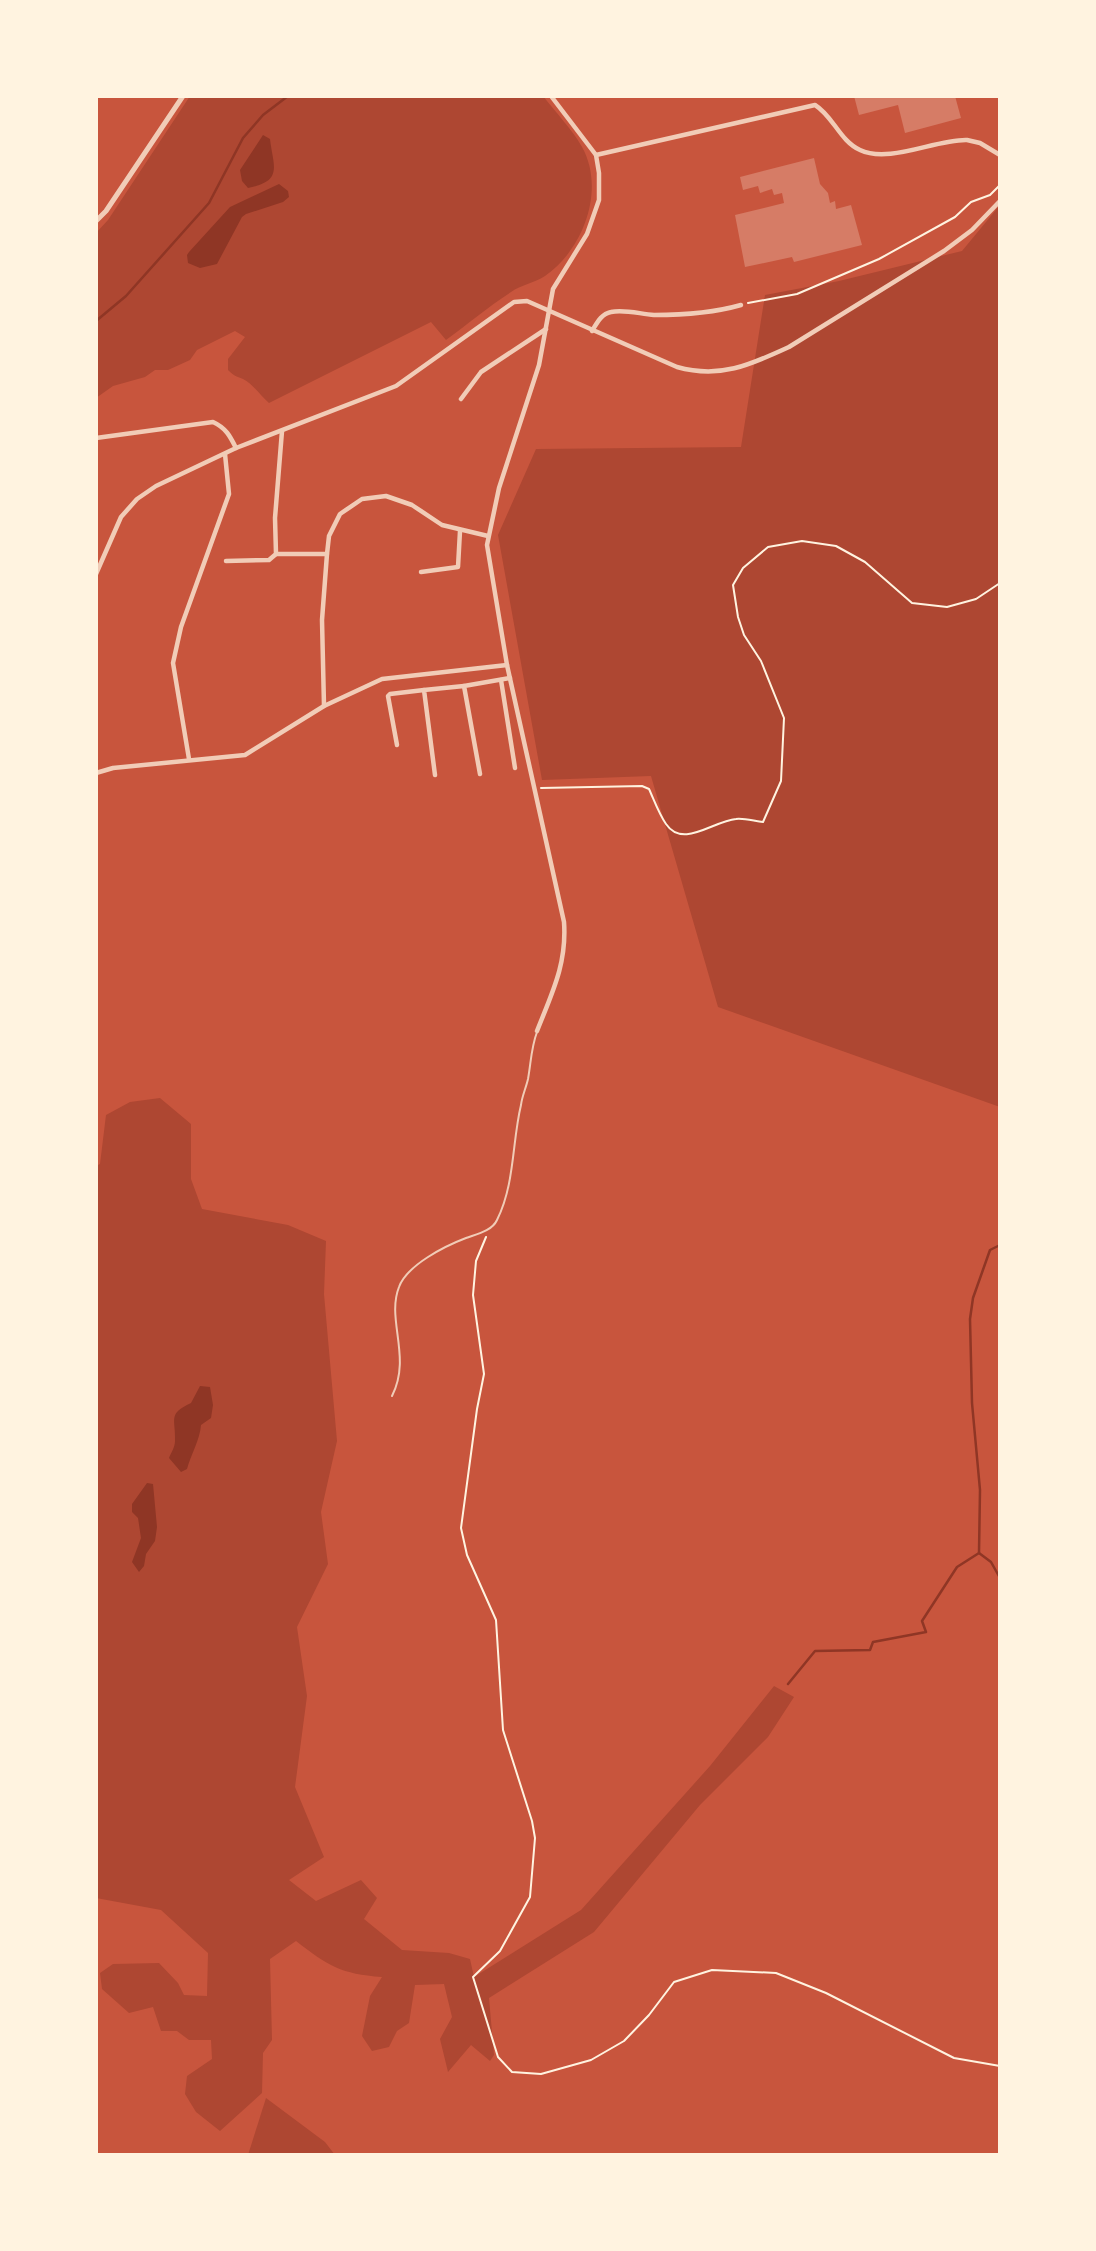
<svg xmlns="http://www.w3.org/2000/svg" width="1096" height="2251" viewBox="0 0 1096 2251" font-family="'Golos Text',sans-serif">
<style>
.green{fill:#ae4732}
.water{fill:#8f3625}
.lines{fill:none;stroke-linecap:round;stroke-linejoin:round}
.stream{stroke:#8f3625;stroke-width:2.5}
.building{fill:#d67c66}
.path{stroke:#fff3e0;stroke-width:2}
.service{stroke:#f1ccb7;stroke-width:2}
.minor{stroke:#f1ccb7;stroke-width:4.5}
.tertiary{stroke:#f1ccb7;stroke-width:5}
</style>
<rect width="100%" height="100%" fill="#c8553d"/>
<!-- green -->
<g class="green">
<path d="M190,96h353c13,17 29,33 39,51 24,43 1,103 -37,129 -11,7 -24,9 -34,16 -22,14 -43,32 -65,48l-15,-18 -162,81c-8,-7 -16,-19 -26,-24 -7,-3 -9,-3 -15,-9v-11l17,-22 -10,-6 -38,19 -7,10 -22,10h-13l-10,7 -32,9 -17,12v-165l12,-13z"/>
<path d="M1000,205v902l-282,-100 -67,-231 -109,4 -44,-245 38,-86 205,-2 24,-152 74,-14 123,-30z"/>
<path d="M160,1098l31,26v55l11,30 86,16 38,16 -2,53 13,147 -16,71 7,52 -31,63 10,69 -12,91 29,70 -35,23 27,21 45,-21 16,18 -13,21 38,31 47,3 21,6 4,18 107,-67 129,-144 64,-80 20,11 -26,40 -68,68 -106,127 -105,66 5,57 -4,6 -19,-16 -23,27 -8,-33 12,-22 -8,-33 -29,1 -6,38 -12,8 -8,16 -17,4 -10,-15 8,-40 12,-19c-41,-3 -54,-11 -86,-36l-26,18 2,81 -9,13 -1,40 -42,38 -24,-19 -11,-18 2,-18 25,-17 -1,-19h-22l-12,-9h-16l-8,-24 -24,6 -27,-24 -2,-16 13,-9 46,-1 19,20 6,12 23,1 1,-43 -47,-43 -65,-12v-732l4,-2 6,-49 24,-13z"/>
<path d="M266,2098l59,44 10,13h-87z"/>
</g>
<!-- water -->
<g class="water">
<path d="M263,135l7,4c3,27 14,42 -22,49l-6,-7 -2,-11z"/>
<path d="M279,184l9,7 1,6 -6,5 -37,12 -4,3 -25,47 -17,4 -12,-5 -1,-8 2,-3 41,-45z"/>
<path d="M200,1386l10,1 3,18 -2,13 -10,7c-1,15 -10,29 -14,44l-6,3 -12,-14c2,-5 6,-11 6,-17 1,-22 -8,-27 16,-38z"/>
<path d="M147,1483l6,1 4,43 -2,14 -9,13 -2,12 -5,6 -7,-10 9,-24 -3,-20 -6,-6v-8z"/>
</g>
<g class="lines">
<!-- stream -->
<g class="stream">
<path d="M96,321l30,-25 83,-93 34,-65 20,-23 25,-19"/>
<path d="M979,1553l12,9 9,16"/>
<path d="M788,1684l27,-33 55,-1 3,-8 53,-10 -4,-11 35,-54 22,-14 1,-63 -8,-87 -2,-84 3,-21 17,-48 10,-5"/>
</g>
</g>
<!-- building -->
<g class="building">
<path d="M854,96h101l6,22 -56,15 -7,-28 -39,10z"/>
<path d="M814,158l6,26 8,9 2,10 5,-2 1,8 15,-4 11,40 -68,17 -2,-5 -47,10 -10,-52 49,-12 -2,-10 -8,2 -2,-6 -12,4 -2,-7 -15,4 -3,-13z"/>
</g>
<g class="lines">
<!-- path -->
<g class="path">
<path d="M748,303l49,-9 82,-35 76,-42 16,-15 19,-7 10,-10"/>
<path d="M541,788l101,-2 7,3c5,11 10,25 17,35 17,25 47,-3 70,-5 8,-1 18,2 27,3l18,-41 3,-63 -23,-57 -17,-26 -6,-18 -5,-32 10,-17 25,-21 34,-6 34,5 29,16 47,41 35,4 29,-8 24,-16"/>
<path d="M486,1237l-10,24 -3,34 11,79 -7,35 -16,119 6,27 29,65 7,110 29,91 3,17 -5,59 -30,54 -27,26 25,80 14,15 29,2 50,-14 33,-19 25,-26 25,-33 38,-12 64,3 50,20 128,65 46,8"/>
</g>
<!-- service -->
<path class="service" d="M392,1396c20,-39 -6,-76 7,-109 8,-22 46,-41 67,-49 11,-4 26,-7 31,-18 18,-36 15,-78 24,-115 1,-9 5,-17 7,-26 3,-16 3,-31 9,-47"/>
<!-- minor -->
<g class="minor">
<path d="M596,155l219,-50c18,11 25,36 45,45 29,14 76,-11 107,-10l13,3 20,12"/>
<path d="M592,331c5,-8 9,-17 19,-19 13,-3 29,2 43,3 29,0 59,-2 87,-10"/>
<path d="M461,399l20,-27 65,-43"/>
<path d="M96,438l117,-16c13,6 17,14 23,26"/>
<path d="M276,554h51"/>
<path d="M226,561l43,-1 7,-6 -1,-36 7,-87"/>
<path d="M421,572l37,-5 2,-36"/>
<path d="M96,574l25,-57 16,-18 19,-13 80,-38 160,-62 118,-84 13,-1 150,66c43,12 73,-2 112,-20l155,-96 28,-21 28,-29"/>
<path d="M501,680l14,88"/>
<path d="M324,706l-2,-86 5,-66 2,-18 11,-22 22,-15 24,-3 26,9 30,20 46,11"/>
<path d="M397,745l-9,-49 2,-2 34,-4"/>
<path d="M189,759l-16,-96 8,-36 48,-133 -4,-40"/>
<path d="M96,773l17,-5 132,-13 79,-49 58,-27 125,-14"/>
<path d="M480,774l-16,-88 46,-8"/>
<path d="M435,775l-11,-85 40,-4"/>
<path d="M537,1031c15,-38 30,-67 27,-109l-57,-257 -20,-120 12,-57 40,-123 14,-76 34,-55 12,-34v-27l-3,-18 -45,-59"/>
</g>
<!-- tertiary -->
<path class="tertiary" d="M96,221l10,-10 77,-115"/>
</g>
<!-- border -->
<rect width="1096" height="2251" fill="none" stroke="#fff3e0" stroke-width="196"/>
</svg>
